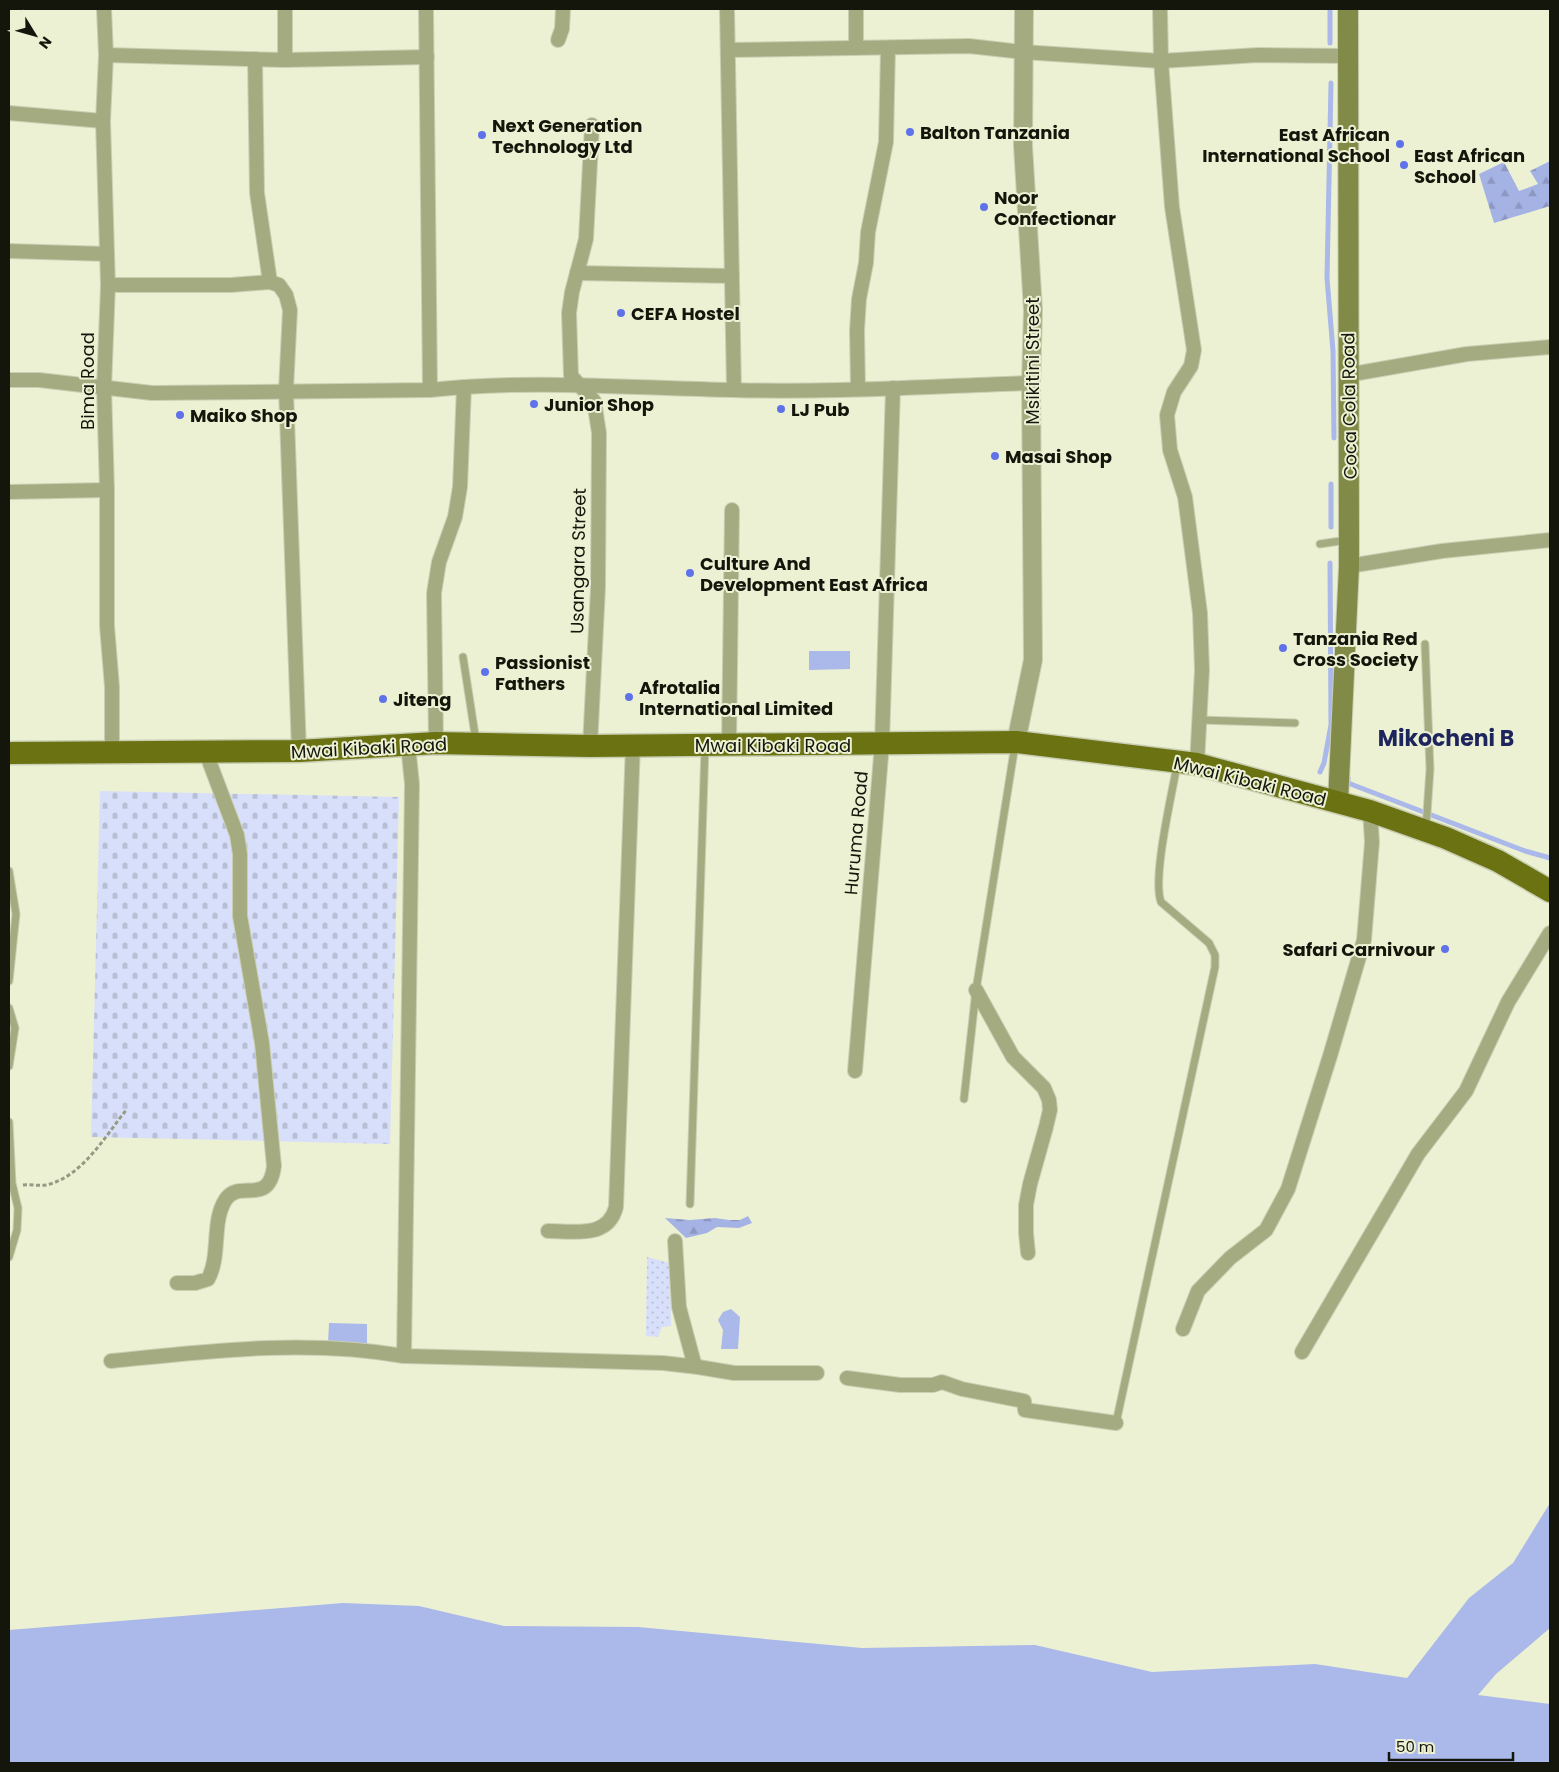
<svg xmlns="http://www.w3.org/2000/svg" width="1559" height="1772" viewBox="0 0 1559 1772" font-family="Poppins,sans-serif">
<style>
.forest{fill:url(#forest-firs)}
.cemetery{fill:url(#cemetery-stones)}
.park{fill:url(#park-dots)}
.water{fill:#aab8ea}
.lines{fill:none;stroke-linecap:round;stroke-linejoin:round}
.stream{stroke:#aab8ea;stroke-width:5}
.service-casing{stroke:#caceb3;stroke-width:9}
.minor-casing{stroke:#caceb3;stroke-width:16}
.tertiary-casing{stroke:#caceb3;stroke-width:20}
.secondary-casing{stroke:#caceb3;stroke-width:22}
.primary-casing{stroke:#caceb3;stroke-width:25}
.path{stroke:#969983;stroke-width:3;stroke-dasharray:4 2.5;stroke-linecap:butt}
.service{stroke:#a5ab80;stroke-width:7}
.minor{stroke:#a5ab80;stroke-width:14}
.tertiary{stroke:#a5ab80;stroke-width:18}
.secondary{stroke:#828a48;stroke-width:20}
.primary{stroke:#6a7212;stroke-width:22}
.poi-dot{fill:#5f72e9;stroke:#ecf1d3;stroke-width:2}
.labels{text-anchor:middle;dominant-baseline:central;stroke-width:4;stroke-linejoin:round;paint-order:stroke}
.poi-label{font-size:18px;font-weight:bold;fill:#15160b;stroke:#ecf1d3;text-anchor:start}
.street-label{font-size:18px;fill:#15160b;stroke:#ecf1d3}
.district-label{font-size:22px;font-weight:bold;fill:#1e255d;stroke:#ecf1d3}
</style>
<defs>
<pattern id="forest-firs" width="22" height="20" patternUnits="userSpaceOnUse" patternTransform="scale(1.25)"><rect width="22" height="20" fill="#a5b2e4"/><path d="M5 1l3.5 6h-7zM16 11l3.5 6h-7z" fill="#8d98c2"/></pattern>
<pattern id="cemetery-stones" width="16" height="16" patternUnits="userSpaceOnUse" patternTransform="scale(1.25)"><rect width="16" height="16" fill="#d8dffa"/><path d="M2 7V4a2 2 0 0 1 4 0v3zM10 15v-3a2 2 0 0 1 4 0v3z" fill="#b8bfd5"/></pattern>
<pattern id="park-dots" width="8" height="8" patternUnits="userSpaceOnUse" patternTransform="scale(1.25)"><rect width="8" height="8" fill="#d8dffa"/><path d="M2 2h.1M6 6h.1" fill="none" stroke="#b8bfd5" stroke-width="1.8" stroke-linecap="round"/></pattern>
</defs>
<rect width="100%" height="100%" fill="#ecf1d3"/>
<!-- forest -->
<g class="forest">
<path d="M1550,161v45l-56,17 -15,-49 25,-12 15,29 19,-7 -8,-13z"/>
<path d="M748,1216l4,7 -13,5 -22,-1 -10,6 -21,5 -21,-20 25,2 25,-2 14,2h11z"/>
</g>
<!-- cemetery -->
<path class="cemetery" d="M100,791l299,6 -9,347 -299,-7z"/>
<!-- park -->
<path class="park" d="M647,1257l23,6 1,63 -9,1 -4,10 -12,-1z"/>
<!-- water -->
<g class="water">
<path d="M809,651h41v18l-41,1z"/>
<path d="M731,1309l9,8 -2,32h-17l2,-19 -5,-10 5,-8z"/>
<path d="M329,1323l38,1v20h-39z"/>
<path d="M1550,1503v125l-54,46 -18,21 72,9v59h-1541v-133l334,-27 76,3 85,20 134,1 224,21 173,-3 117,27 163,-8 92,14 62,-80 44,-35z"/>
</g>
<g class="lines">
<!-- stream -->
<g class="stream">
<path d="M1330,9v34"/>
<path d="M1331,83l-4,195 6,73 1,87"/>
<path d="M1331,484v43"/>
<path d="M1320,772l4,-9 7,-38 -1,-162"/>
<path d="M1348,778v5l177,68 25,7"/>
</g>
<!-- service casing -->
<g class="service-casing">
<g id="service">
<path d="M1320,544l27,-4"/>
<path d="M1425,644l5,125 -4,59"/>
<path d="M463,657l13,84"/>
<path d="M1200,720l95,3"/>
<path d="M9,871l7,43 -7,67"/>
<path d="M9,1008l6,20 -6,38"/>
<path d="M964,1099l12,-109 39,-245"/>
<path d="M9,1122l3,61 6,25 -1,22 -8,27"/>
<path d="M690,1204l15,-457"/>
<path d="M1116,1423l99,-456v-12l-6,-12 -48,-41c-9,-24 11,-108 16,-137"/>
</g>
</g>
<!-- minor casing -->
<g class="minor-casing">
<g id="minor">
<path d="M104,9l2,46 -3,66 5,164 -4,103 3,102v136l5,61v66"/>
<path d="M285,9v51"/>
<path d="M426,9l4,381"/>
<path d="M727,9l7,381"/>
<path d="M1160,9l1,52 11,146 22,143 -3,16 -17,26 -7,23 3,35 15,47 15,116 2,57 -5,94"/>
<path d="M558,40l4,-11 1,-20"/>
<path d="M856,48v-39"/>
<path d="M729,50l240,-4 54,6 138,9 97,-6 91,1"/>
<path d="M106,55l179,5 142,-3"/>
<path d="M255,59l2,134 13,89 9,3 7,10 4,15 -4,80 13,361"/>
<path d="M9,113l94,8"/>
<path d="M9,251l98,3"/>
<path d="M577,273l155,3"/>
<path d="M108,285h123l39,-3"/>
<path d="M1347,375l120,-21 83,-7"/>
<path d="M9,380h30l113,13 278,-3c101,-11 202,-2 303,0 99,3 199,-4 298,-7"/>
<path d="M858,389l-1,-59 2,-31 7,-36 2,-31 18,-90 2,-94"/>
<path d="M9,492l98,-2"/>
<path d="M1349,566l93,-15 108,-11"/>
<path d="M436,743l-2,-150 5,-31 16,-45 5,-30 4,-100"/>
<path d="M729,744l3,-234"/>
<path d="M590,746l8,-158 1,-155 -5,-32 -23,-25 -2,-63 3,-21 14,-53 6,-114"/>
<path d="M976,990l37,67 31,31 5,12 1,10 -4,17 -16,57 -4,21v28l2,20"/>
<path d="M855,1071l27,-327 11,-356"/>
<path d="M548,1231c26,0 60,8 68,-24l17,-463"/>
<path d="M675,1241l4,66 15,56 4,4 36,6h83"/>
<path d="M177,1283h18l13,-4c13,-23 3,-58 18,-80 14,-20 43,8 48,-33l-12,-123 -22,-127v-62l-3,-19 -31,-82"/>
<path d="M1183,1329l15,-38 32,-33 36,-28 22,-41 42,-133 34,-116 8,-98 -2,-31"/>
<path d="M1302,1352l116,-198 48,-63 42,-89 42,-69"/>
<path d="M404,1356l8,-572 -4,-39"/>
<path d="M111,1361c98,-10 194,-22 293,-5l259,7 35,4"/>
<path d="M847,1378l53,7h33l9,-3 20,7 62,12 1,9 91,13"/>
</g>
</g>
<!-- tertiary casing -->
<g class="tertiary-casing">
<path id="tertiary" d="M1016,742l17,-82 -2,-277 2,-73 -10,-164 1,-137"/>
</g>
<!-- secondary casing -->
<g class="secondary-casing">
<path id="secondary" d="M1338,802l11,-236 -1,-557"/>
</g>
<!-- primary casing -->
<g class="primary-casing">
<path id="primary" d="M9,753l290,-2 137,-8 154,3 426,-4 181,22 173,47 76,27 52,23 52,30"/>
</g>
<!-- path -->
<path class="path" d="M23,1185c9,-1 18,2 27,-1 34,-10 56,-49 77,-75"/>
<!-- service -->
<use href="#service" class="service"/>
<!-- minor -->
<use href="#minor" class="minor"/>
<!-- tertiary -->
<use href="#tertiary" class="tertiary"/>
<!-- secondary -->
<use href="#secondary" class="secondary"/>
<!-- primary -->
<use href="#primary" class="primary"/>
</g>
<!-- markers -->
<g class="poi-dot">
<circle cx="910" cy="132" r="5"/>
<circle cx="482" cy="135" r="5"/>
<circle cx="1400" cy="144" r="5"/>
<circle cx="1404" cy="165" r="5"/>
<circle cx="984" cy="207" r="5"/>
<circle cx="621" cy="313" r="5"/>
<circle cx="534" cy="404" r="5"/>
<circle cx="781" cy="409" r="5"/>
<circle cx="180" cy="415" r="5"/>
<circle cx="995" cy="456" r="5"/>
<circle cx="690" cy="573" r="5"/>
<circle cx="1283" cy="648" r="5"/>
<circle cx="485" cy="672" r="5"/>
<circle cx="629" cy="697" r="5"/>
<circle cx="383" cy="699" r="5"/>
<circle cx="1445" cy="949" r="5"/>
</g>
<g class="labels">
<!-- poi labels -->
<g class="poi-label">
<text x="492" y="125">Next Generation<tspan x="492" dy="21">Technology Ltd</tspan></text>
<text x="920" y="132">Balton Tanzania</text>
<text x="1390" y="134" text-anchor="end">East African<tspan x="1390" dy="21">International School</tspan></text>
<text x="1414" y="155">East African<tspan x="1414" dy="21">School</tspan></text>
<text x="994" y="197">Noor<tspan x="994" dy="21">Confectionar</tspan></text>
<text x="631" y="313">CEFA Hostel</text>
<text x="544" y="404">Junior Shop</text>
<text x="791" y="409">LJ Pub</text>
<text x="190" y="415">Maiko Shop</text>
<text x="1005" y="456">Masai Shop</text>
<text x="700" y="563">Culture And<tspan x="700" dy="21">Development East Africa</tspan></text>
<text x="1293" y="638">Tanzania Red<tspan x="1293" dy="21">Cross Society</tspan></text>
<text x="495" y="662">Passionist<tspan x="495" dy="21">Fathers</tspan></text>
<text x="639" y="687">Afrotalia<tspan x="639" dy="21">International Limited</tspan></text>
<text x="393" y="699">Jiteng</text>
<text x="1435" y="949" text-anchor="end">Safari Carnivour</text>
</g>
<!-- street labels -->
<g class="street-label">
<text transform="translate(1032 361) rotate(-90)">Msikitini Street</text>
<text transform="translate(87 381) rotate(-90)">Bima Road</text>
<text transform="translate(1349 406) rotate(-91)">Coca Cola Road</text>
<text transform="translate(578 561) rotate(-89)">Usangara Street</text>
<text x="773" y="745">Mwai Kibaki Road</text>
<text transform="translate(369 748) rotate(-3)">Mwai Kibaki Road</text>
<text transform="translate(1250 781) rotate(14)">Mwai Kibaki Road</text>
<text transform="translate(856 833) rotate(-85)">Huruma Road</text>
</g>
<!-- district labels -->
<g class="district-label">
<text x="1446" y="738">Mikocheni B</text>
</g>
</g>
<!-- border -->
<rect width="1559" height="1772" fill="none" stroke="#15160b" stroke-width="20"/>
<!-- north arrow -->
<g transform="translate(35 35) rotate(127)" stroke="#ecf1d3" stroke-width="4" paint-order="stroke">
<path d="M0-4L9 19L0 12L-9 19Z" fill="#15160b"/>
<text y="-8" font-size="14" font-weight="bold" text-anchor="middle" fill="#15160b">N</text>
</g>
<!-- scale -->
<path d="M1389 1752v8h124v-8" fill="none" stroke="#15160b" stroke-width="2.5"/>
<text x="1396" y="1752" font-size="15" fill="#15160b" stroke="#ecf1d3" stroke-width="4" paint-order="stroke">50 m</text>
</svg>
